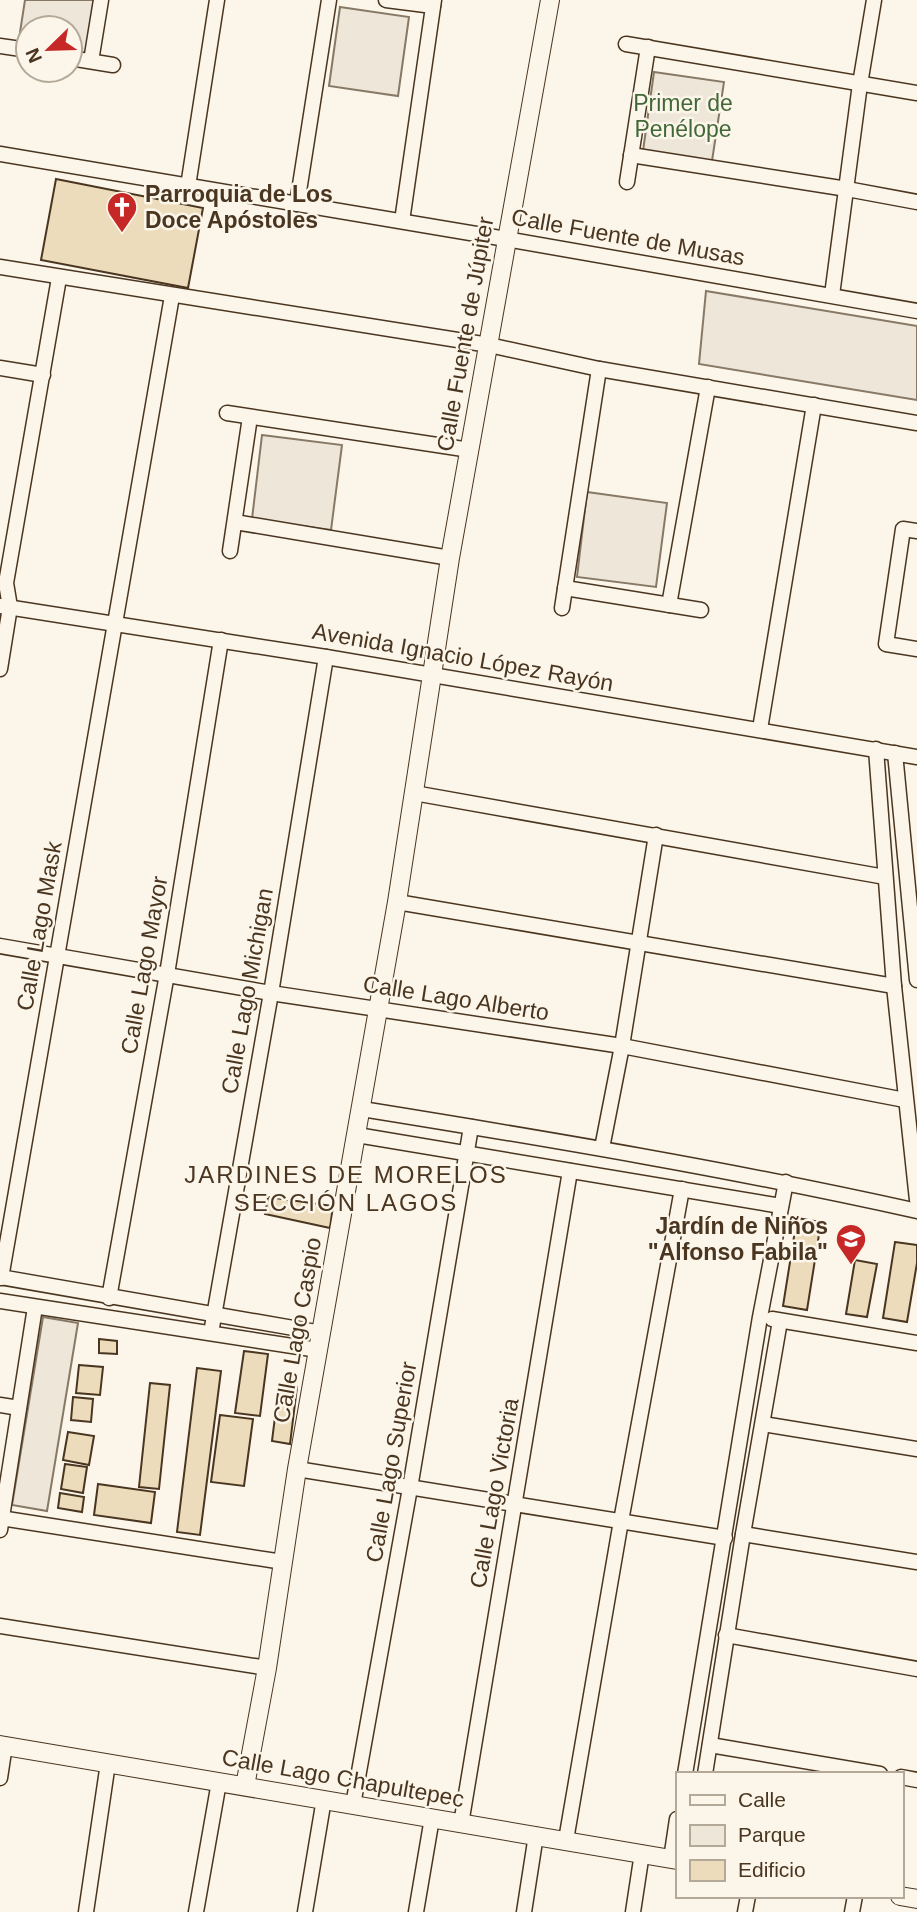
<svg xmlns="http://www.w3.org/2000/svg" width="917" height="1912" viewBox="0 0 917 1912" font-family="Helvetica,sans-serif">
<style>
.green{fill:#ede6d9;stroke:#887966;stroke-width:2}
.building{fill:#ecdcbc;stroke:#4a3520;stroke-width:2}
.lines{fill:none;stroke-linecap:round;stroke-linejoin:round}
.minor-casing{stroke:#4a3520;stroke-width:17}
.tertiary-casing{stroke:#4a3520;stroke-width:20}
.minor{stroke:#fbf6e9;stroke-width:14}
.tertiary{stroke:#fbf6e9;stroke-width:18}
.labels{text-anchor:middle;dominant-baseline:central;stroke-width:5;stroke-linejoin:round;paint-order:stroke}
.park-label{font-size:23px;fill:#436837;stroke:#fbf6e9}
.poi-label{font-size:23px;font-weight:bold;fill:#4a3520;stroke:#fbf6e9;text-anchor:start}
.street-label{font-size:23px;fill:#4a3520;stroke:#fbf6e9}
.neighbourhood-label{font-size:24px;letter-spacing:2px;fill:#4a3520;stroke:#fbf6e9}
</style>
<rect width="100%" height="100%" fill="#fbf6e9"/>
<!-- green -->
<g class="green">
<path d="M25,0h70l-8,55 -17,-3v-24h-42v18l-10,-1z"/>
<path d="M340,7l69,10 -11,79 -69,-10z"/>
<path d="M654,72l70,10 -12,79 -69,-10z"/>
<path d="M706,291l211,35v74l-218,-36z"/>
<path d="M262,435l80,10 -11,85 -79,-11z"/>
<path d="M587,492l80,11 -11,84 -79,-10z"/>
<path d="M43,1317l35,6 -31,188 -35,-6z"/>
</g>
<!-- building -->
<g class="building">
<path d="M56,179l147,29 -15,80 -147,-28z"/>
<path d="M268,1197l65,9 -3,22 -65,-14z"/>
<path d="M797,1218l24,4 -14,88 -24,-4z"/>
<path d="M895,1242l22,3v18l-10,59 -24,-4z"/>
<path d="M855,1260l22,4 -10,53 -21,-3z"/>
<path d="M99,1339l18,2v13l-18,-1z"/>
<path d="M244,1351l24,3 -8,62 -25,-3z"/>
<path d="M79,1365l24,2 -3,28 -24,-2z"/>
<path d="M197,1368l24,3 -21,164 -23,-3z"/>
<path d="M150,1383l20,2 -11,104 -20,-2z"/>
<path d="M279,1385l18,2 -7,57 -18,-3z"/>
<path d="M73,1397l20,2 -2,23 -20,-2z"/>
<path d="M220,1415l33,4 -9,67 -33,-4z"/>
<path d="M68,1432l26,4 -5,29 -26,-5z"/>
<path d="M65,1464l22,3 -4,26 -22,-4z"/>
<path d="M98,1484l57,8 -4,31 -57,-8z"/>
<path d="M60,1493l24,4 -2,15 -24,-4z"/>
</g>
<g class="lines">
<!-- minor casing -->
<g class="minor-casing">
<g id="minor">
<path d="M386,0l47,6"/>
<path d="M626,44l291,49"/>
<path d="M0,46l28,4"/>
<path d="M70,58l43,7"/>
<path d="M91,61l10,-61"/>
<path d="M0,154l506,85 411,72"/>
<path d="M631,155l216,34 70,13"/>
<path d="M627,182l21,-135"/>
<path d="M188,186l29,-186"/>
<path d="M297,204l32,-204"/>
<path d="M402,221l32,-221"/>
<path d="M0,267l489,78 110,24 318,54"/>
<path d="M832,295l28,-211 14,-84"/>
<path d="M0,368l43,7"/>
<path d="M227,413l243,37"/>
<path d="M235,522l215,36"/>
<path d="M917,531l-14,-2 -17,115 31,5"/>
<path d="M230,551l20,-134"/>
<path d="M565,588l136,22"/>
<path d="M669,605l39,-218"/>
<path d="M0,606l326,51 591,100"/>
<path d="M562,608l37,-239"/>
<path d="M0,669l10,-62 -4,-24 53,-305"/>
<path d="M760,729l54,-324"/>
<path d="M876,749l18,237 23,214"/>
<path d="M895,753l22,227"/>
<path d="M414,793l471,84"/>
<path d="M397,902l497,84"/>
<path d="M0,946l271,47 351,53 283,54"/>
<path d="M362,1109c186,30 371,61 555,102"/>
<path d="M357,1135l424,71"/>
<path d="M602,1148l20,-102 34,-211"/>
<path d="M0,1277l322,56"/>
<path d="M1,1278l171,-982"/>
<path d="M109,1298l58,-324 54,-334"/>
<path d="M0,1301l318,49"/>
<path d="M772,1319l145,24"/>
<path d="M211,1333l60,-340 55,-336"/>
<path d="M0,1405l19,3"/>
<path d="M763,1424l154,25"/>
<path d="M297,1469l428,69"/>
<path d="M0,1518l283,44"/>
<path d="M0,1530l35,-223"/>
<path d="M743,1534l174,28"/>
<path d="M0,1626l267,42"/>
<path d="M726,1635l191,34"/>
<path d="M710,1745l170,29"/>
<path d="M685,1774l75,-457 26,-135"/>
<path d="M705,1774l38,-240 37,-213"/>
<path d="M901,1777l16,3"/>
<path d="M0,1778l5,-33"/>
<path d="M353,1805l57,-317 61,-361"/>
<path d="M461,1824l109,-653"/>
<path d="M566,1840l55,-319 61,-332"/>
<path d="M671,1859l6,-40"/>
<path d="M86,1912l22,-149"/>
<path d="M196,1912l23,-130"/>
<path d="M305,1912l19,-113"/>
<path d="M416,1912l16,-94"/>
<path d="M524,1912l12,-77"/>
<path d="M633,1912l9,-59"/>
<path d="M745,1912l3,-16"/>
<path d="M852,1912l3,-16"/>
</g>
</g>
<!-- tertiary casing -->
<g class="tertiary-casing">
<g id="tertiary">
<path d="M0,1745l677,115"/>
<path d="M245,1786l22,-118 30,-199 100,-567 53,-344 100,-558"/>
<path d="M900,1896l17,3"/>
</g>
</g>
<!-- minor -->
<use href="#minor" class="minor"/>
<!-- tertiary -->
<use href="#tertiary" class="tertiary"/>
</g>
<!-- icons -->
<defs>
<g id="church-pin" transform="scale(1.575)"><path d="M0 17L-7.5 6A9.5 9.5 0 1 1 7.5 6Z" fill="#c62828" stroke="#fbf6e9"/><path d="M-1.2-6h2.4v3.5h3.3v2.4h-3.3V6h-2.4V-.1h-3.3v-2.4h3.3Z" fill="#fff"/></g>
<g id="school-pin" transform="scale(1.575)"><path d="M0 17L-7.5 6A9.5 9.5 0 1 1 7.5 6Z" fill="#c62828" stroke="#fbf6e9"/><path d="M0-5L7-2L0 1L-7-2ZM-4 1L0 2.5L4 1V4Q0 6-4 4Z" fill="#fff"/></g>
</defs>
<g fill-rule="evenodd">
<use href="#church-pin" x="122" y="207"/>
<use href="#school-pin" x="851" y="1239"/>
</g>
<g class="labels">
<!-- park labels -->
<g class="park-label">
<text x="683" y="103">Primer de<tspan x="683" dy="26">Penélope</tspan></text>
</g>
<!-- poi labels -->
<g class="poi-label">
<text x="145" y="194">Parroquia de Los<tspan x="145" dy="26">Doce Apóstoles</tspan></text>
<text x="828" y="1226" text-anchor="end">Jardín de Niños<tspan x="828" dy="26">"Alfonso Fabila"</tspan></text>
</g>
<!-- street labels -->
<g class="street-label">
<text transform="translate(628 237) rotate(10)">Calle Fuente de Musas</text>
<text transform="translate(465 334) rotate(-80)">Calle Fuente de Júpiter</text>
<text transform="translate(463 657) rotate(10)">Avenida Ignacio López Rayón</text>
<text transform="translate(39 926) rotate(-80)">Calle Lago Mask</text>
<text transform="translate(144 965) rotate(-80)">Calle Lago Mayor</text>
<text transform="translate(247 991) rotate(-80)">Calle Lago Michigan</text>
<text transform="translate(456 998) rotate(9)">Calle Lago Alberto</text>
<text transform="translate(297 1330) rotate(-80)">Calle Lago Caspio</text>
<text transform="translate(391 1462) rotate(-80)">Calle Lago Superior</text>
<text transform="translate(494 1493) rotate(-80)">Calle Lago Victoria</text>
<text transform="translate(343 1778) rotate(10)">Calle Lago Chapultepec</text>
</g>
<!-- neighbourhood labels -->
<g class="neighbourhood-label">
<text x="346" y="1174">JARDINES DE MORELOS<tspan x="346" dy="28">SECCIÓN LAGOS</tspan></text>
</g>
</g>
<!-- legend -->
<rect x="676" y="1772" width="228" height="126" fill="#fbf6e9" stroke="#b4a999" stroke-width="2"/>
<rect x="690" y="1795" width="35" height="10" fill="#fbf6e9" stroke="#b4a999" stroke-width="2"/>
<text x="738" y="1807" font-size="21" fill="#4a3520">Calle</text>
<rect x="690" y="1825" width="35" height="21" fill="#ede6d9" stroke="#b4a999" stroke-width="2"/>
<text x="738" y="1842" font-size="21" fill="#4a3520">Parque</text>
<rect x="690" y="1860" width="35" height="21" fill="#ecdcbc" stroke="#b4a999" stroke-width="2"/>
<text x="738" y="1877" font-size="21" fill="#4a3520">Edificio</text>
<!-- north arrow -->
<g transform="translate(49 49) rotate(247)"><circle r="33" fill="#fbf6e9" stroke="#b4a999" stroke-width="2"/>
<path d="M0-5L12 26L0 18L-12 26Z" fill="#c62828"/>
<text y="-10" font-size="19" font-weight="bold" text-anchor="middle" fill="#4a3520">N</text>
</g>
</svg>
